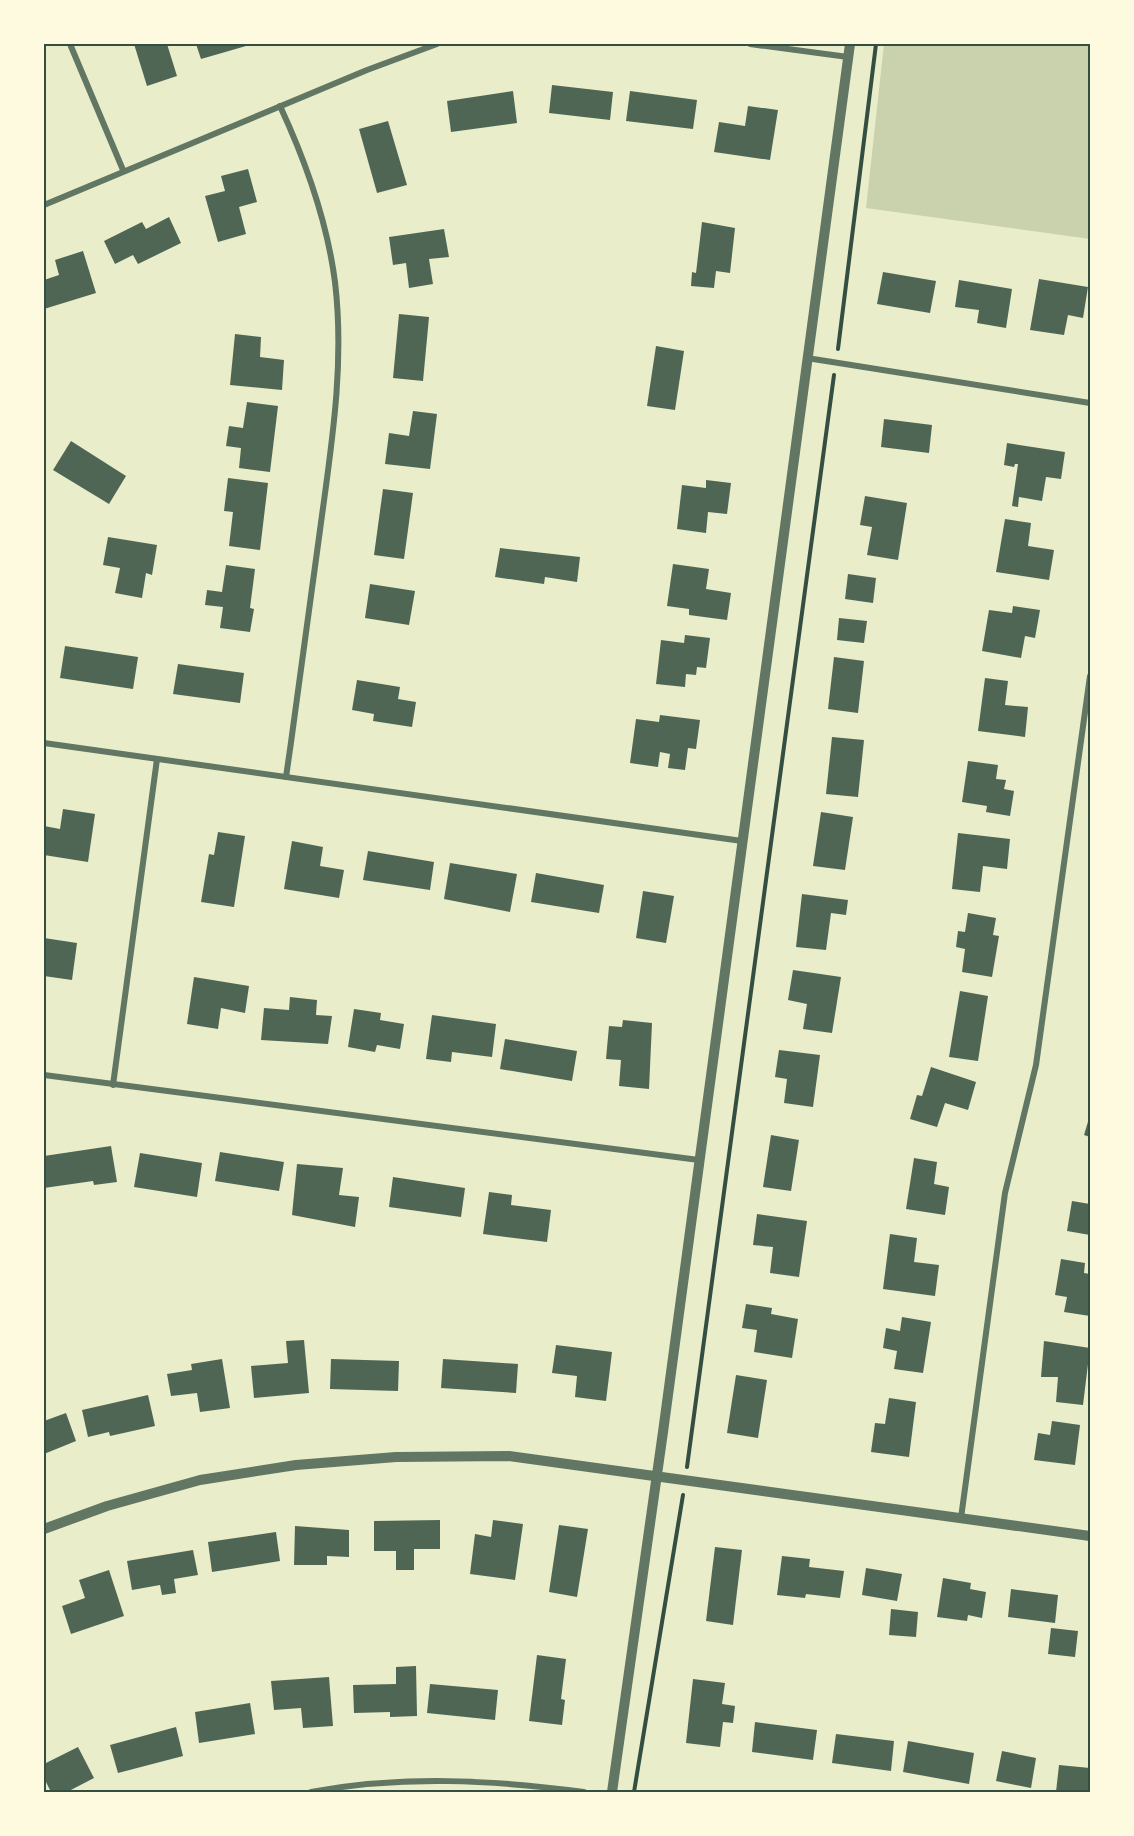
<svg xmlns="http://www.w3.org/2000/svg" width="1134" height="1836" viewBox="0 0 1134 1836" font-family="Signika,sans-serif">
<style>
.green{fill:#cad2ad}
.building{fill:#4f6655}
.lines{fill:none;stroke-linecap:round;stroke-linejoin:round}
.path{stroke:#344e41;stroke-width:4}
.minor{stroke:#617663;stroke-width:6}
.tertiary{stroke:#617663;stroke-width:10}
.neatline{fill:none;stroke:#344e41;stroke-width:2}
</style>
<rect width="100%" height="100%" fill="#e9edc9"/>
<!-- green -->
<path class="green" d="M884,44h206v195l-224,-31z"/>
<!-- building -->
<g class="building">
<path d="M134,44h33l10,32 -30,10z"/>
<path d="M196,44h57l-52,15z"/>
<path d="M552,85l61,7 -3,28 -61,-7z"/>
<path d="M513,91l4,32 -66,9 -4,-31z"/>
<path d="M630,91l67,9 -4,29 -67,-8z"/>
<path d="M748,106l30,4 -8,50 -56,-8 5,-30 26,4z"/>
<path d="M388,121l19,64 -30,8 -18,-64z"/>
<path d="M248,169l9,33 -18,5 7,27 -28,8 -13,-46 20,-5 -4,-15z"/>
<path d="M169,217l12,26 -43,21 -5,-9 -18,9 -11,-23 38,-19 4,7z"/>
<path d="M702,222l33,6 -5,45 -14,-2 -2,17 -23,-2 1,-14 4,1z"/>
<path d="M444,229l5,28 -20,2 4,25 -24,4 -3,-25 -13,2 -4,-28z"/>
<path d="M83,251l13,42 -52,16v-29l15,-5 -4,-15z"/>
<path d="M883,272l53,9 -6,32 -53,-9z"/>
<path d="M1039,279l49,8 -5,31 -15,-3 -4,20 -34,-5z"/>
<path d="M959,280l53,9 -6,39 -29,-5 2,-13 -24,-3z"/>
<path d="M399,314l30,3 -6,64 -30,-3z"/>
<path d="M235,334l26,3 -1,20 24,3 -2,30 -52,-5z"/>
<path d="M656,346l28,5 -9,59 -28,-4z"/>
<path d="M247,402l31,4 -8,66 -31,-4 2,-20 -15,-2 3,-20 14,2z"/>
<path d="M413,411l24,3 -7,55 -45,-5 4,-31 20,3z"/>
<path d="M884,419l48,6 -3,28 -48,-6z"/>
<path d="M71,441l55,35 -17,28 -56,-34z"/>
<path d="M1007,443l58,9 -4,27 -15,-2 -4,24 -23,-4 -1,10 -6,-1 6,-42h-3l-1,3 -10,-2z"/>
<path d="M228,478l40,5 -8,67 -31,-4 4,-34 -9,-1z"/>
<path d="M706,480l25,3 -4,31 -19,-2 -2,21 -29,-4 5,-44 24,3z"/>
<path d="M383,489l30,4 -9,66 -30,-4z"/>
<path d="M865,496l42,7 -9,57 -31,-5 5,-28 -12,-2z"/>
<path d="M1005,519l26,4 -3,23 26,4 -5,30 -53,-8z"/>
<path d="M108,537l49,8 -5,30 -6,-2 -4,25 -27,-5 5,-25 -17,-3z"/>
<path d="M500,548l80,9 -3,25 -32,-5 -1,7 -49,-7z"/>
<path d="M673,564l36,5 -3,20 25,4 -4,27 -38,-5v-6l-22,-3z"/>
<path d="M226,565l29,4 -5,39 4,1 -4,23 -30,-4 3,-21 -18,-2 2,-15 15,2z"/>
<path d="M848,574l28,4 -3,25 -28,-4z"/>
<path d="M370,584l45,7 -6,34 -44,-7z"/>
<path d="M1013,606l27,4 -5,28 -10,-2 -4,22 -39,-7 7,-41 23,3z"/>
<path d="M839,618l28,3 -3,22 -27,-3z"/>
<path d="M685,635l25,3 -4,30 -9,-1 -1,8 -10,-1 -1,13 -29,-3 5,-44 23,3z"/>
<path d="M65,646l73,11 -5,32 -73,-11z"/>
<path d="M834,657l30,4 -6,52 -30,-4z"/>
<path d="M178,664l66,9 -4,30 -67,-9z"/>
<path d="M985,678l23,3 -3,24 23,2 -3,30 -47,-6z"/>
<path d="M357,680l43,7 -2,12 18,3 -4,25 -39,-6 1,-7 -22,-4z"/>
<path d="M660,715l40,5 -4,29 -8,-1 -3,22 -17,-2 2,-14 -10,-2 -2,15 -28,-4 6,-44 23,3z"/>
<path d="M832,737l32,3 -6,57 -32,-3z"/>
<path d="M968,761l30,4 -2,14 10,1 -2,9 10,2 -4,25 -24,-4 1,-6 -25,-4z"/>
<path d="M63,809l32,5 -7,48 -44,-7v-29l16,3z"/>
<path d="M821,812l32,5 -8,53 -32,-4z"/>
<path d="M218,832l27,4 -11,71 -33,-5 8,-48 5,1z"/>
<path d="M958,833l52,6 -3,30 -24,-3 -3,26 -28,-3z"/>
<path d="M292,841l31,6 -3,19 24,4 -5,28 -55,-9z"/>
<path d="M368,851l66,11 -4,28 -67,-10z"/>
<path d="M450,863l67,11 -7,38 -66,-13z"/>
<path d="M536,873l68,12 -5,28 -68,-11z"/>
<path d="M643,891l31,5 -8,47 -30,-5z"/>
<path d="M802,894l46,6 -2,15 -15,-2 -5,37 -30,-3z"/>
<path d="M968,913l28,5 -3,17 6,1 -7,41 -30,-5 3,-23 -9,-2 2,-16 7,1z"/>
<path d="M44,938l33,5 -5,37 -28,-4z"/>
<path d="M793,970l48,7 -9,56 -29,-4 4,-25 -19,-4z"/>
<path d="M194,977l55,9 -4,27 -24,-5 -3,21 -31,-5z"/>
<path d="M960,991l28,5 -10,65 -29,-4z"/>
<path d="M290,997l27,3 -1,15 16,1 -4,28 -67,-4 3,-32 25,2z"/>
<path d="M354,1009l27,4 -1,7 24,4 -4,25 -23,-4 -2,7 -27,-5z"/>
<path d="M432,1015l64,9 -4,33 -40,-5 -1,10 -25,-3z"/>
<path d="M623,1020l29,3 -3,66 -30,-3 2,-26 -15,-1 3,-33 13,1z"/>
<path d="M505,1039l72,12 -5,30 -72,-12z"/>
<path d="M779,1050l41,5 -7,52 -29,-4 3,-24 -12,-2z"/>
<path d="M931,1067l45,15 -8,28 -23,-7 -8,24 -27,-8 7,-24 5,1z"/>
<path d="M1090,1115v22l-6,-2z"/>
<path d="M771,1135l28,5 -8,51 -28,-4z"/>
<path d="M111,1146l6,36 -23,3 -1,-4 -49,7v-32z"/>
<path d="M220,1152l64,10 -5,29 -64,-10z"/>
<path d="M140,1153l62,10 -5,34 -63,-10z"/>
<path d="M914,1158l23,4 -3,22 15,3 -4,28 -39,-6z"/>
<path d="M297,1164l46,4 -4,27 20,2 -4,30 -63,-12z"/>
<path d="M393,1177l72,11 -4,29 -72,-10z"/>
<path d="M489,1192l23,3 -1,10 40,5 -4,32 -64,-8z"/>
<path d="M1072,1201l18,3v31l-23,-4z"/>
<path d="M757,1214l50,7 -8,56 -29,-4 3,-26 -20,-2z"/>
<path d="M890,1234l27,4 -3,24 25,3 -4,31 -52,-7z"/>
<path d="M1061,1259l24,4 -1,10 6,1v42l-26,-4 3,-15 -12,-2z"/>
<path d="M746,1304l26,4 -1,6 27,5 -6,39 -38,-6 3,-22 -15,-2z"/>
<path d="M902,1317l29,5 -8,51 -29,-4 3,-18 -14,-3 3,-20 14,3z"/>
<path d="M304,1340l5,53 -55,5 -3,-32 37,-3 -2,-22z"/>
<path d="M1044,1341l46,7 -7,57 -27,-3 2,-25h-17z"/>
<path d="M556,1345l56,7 -6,49 -31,-4 2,-21 -25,-3z"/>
<path d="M222,1359l8,49 -30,4 -3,-19 -26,3 -4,-22 25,-4 -1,-6z"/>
<path d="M331,1359l68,2 -1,30 -68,-2z"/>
<path d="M443,1359l75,5 -2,29 -75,-5z"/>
<path d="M736,1375l31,5 -9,58 -31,-5z"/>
<path d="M148,1395l7,31 -45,10 -1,-4 -21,5 -6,-27z"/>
<path d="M889,1398l27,4 -7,55 -38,-5 4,-29 10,1z"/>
<path d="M66,1413l10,28 -32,13v-33z"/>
<path d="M1052,1421l28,4 -5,40 -41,-5 4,-27 12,2z"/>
<path d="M440,1520v29h-26v21h-18v-19h-22v-30z"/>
<path d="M493,1520l30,4 -8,56 -45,-6 5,-40 16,3z"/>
<path d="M559,1525l29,4 -11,68 -28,-5z"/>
<path d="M295,1526l54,4v27l-22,-1v9h-33z"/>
<path d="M276,1532l4,29 -68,11 -4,-30z"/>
<path d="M715,1547l27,3 -9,75 -27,-4z"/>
<path d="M193,1550l5,25 -24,4 2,14 -14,2 -2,-10 -28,5 -5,-29z"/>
<path d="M782,1556l28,3 -1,8 35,4 -4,27 -34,-4 -1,4 -28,-3z"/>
<path d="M866,1568l36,6 -5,27 -35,-6z"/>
<path d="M109,1570l15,46 -53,18 -9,-28 23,-8 -6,-18z"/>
<path d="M943,1578l28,5 -1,6 16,3 -4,26 -14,-3 -1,6 -30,-4z"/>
<path d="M1011,1589l47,6 -3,28 -47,-6z"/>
<path d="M891,1609l27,3 -2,25 -27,-2z"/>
<path d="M1051,1628l27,3 -3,26 -27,-3z"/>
<path d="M537,1655l29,4 -5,40 4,1 -3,25 -33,-4z"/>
<path d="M416,1666l1,50 -27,1v-5l-36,1 -1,-28 43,-1v-17z"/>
<path d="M329,1677l4,49 -30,2 -2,-20 -27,2 -3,-29z"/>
<path d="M693,1679l32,4 -3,21 13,2 -2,17 -10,-1 -3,25 -34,-4z"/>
<path d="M430,1684l68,6 -3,30 -68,-7z"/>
<path d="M250,1703l5,31 -56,9 -4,-31z"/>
<path d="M755,1722l62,8 -4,30 -61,-8z"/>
<path d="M176,1727l7,29 -65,17 -8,-28z"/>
<path d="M836,1734l58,7 -3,30 -59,-8z"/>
<path d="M908,1741l66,12 -5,31 -66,-12z"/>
<path d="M78,1747l16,31 -27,14h-16l-7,-14v-14z"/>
<path d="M1002,1751l34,7 -5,30 -35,-7z"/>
<path d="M1059,1765l31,3v24h-34z"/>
</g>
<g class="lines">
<!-- path -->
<g class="path">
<path d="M838,349l38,-305"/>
<path d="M687,1467l147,-1092"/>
<path d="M634,1792l49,-297"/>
</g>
<!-- minor -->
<g class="minor">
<path d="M70,44l53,126"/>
<path d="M750,44l98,13"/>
<path d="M280,106c26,56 47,114 55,176 10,84 -4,166 -15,248 -11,83 -22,165 -34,247"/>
<path d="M44,205l323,-135 70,-26"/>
<path d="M807,358l283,45"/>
<path d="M44,743l698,98"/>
<path d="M44,1075l655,85"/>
<path d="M113,1085l44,-326"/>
<path d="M961,1518l44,-325 31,-128 54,-389"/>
<path d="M311,1792c90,-17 183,-12 273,0"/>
</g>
<!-- tertiary -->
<g class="tertiary">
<path d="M44,1529l63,-23 93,-26 96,-15 100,-8 113,-1 581,80"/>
<path d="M612,1792l51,-360 187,-1388"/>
</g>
</g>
<!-- border -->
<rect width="1134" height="1836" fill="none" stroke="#fefae0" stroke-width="90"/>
<rect x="45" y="45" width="1044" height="1746" class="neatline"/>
</svg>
